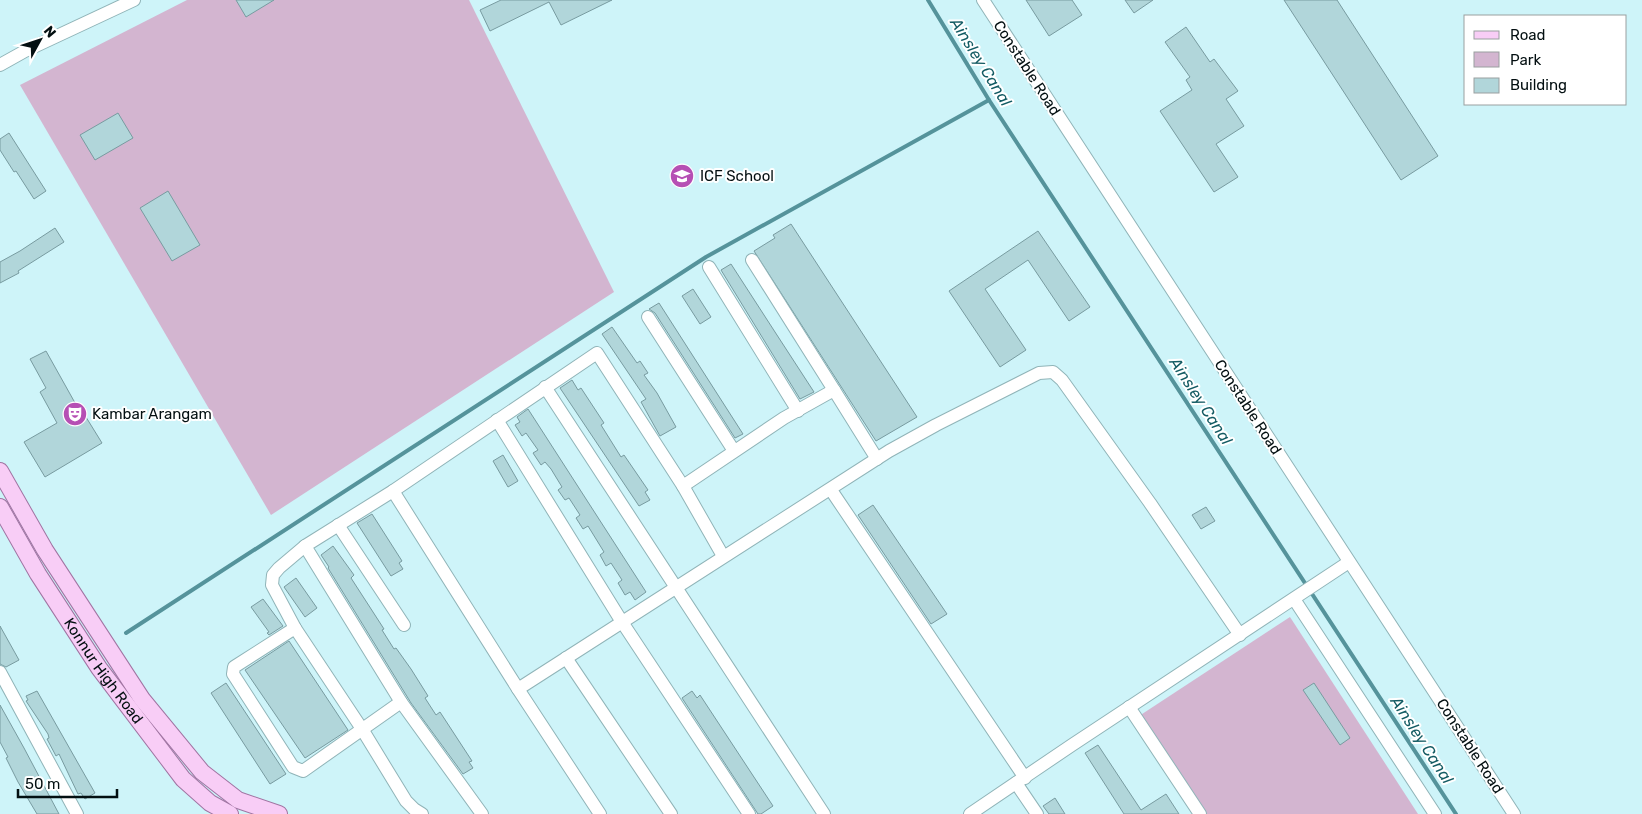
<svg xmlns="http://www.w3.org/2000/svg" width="1642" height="814" viewBox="0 0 1642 814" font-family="Rubik,sans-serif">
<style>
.green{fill:#d3b5d0}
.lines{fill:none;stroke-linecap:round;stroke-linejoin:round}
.stream{stroke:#55939b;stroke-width:4}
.building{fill:#b1d6da;stroke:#789ba0}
.minor-casing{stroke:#90b4b8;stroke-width:14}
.major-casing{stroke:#a074a2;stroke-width:18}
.minor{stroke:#fff;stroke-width:12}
.major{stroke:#f8cdf6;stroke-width:16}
.labels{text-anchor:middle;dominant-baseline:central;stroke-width:4;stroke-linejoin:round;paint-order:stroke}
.street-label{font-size:15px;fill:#030f11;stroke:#fff}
.poi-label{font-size:15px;fill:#030f11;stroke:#fff;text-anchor:start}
.water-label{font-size:16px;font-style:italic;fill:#135b63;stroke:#fff}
</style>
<rect width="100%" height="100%" fill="#cef4f9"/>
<!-- green -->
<g class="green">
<path d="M187,0h282l145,292 -343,223 -251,-430z"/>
<path d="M1290,617l128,197h-220l-62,-96z"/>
</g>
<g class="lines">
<!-- stream -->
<g class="stream">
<path d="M928,0l61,100 467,714"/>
<path d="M126,633l580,-376 283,-157"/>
</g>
</g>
<!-- building -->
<g class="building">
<path d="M236,0h38l-28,17z"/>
<path d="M501,0h111l-51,25 -12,-23 -59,29 -10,-21z"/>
<path d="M1026,0h46l10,15 -33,21z"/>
<path d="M1125,0h28l-19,13z"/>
<path d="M1284,0h53l101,156 -37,24z"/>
<path d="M1186,27l24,35 4,-3 24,32 -12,8 18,27 -28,18 22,33 -24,15 -54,-81 32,-21 -6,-10 4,-3 -25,-35z"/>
<path d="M118,113l15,25 -38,22 -15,-25z"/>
<path d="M9,133l37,58 -12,8 -18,-28 -2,1 -14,-22v-11z"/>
<path d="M168,191l32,54 -28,16 -32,-53z"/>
<path d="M791,224l126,193 -41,24 -122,-190 21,-13 -2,-3z"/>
<path d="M55,228l9,14 -46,29 1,2 -19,10v-21l20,-11z"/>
<path d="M1038,231l52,76 -21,14 -41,-61 -43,29 41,61 -26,17 -51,-76z"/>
<path d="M731,264l44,68 39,60 -14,7 -79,-129z"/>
<path d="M693,289l18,28 -11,7 -18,-28z"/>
<path d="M659,303l84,131 -8,4 -80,-125 -6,-4z"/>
<path d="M612,327l25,36 3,-2 8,12 -4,2 13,18 19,34 -16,9 -19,-34 5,-3 -44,-65z"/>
<path d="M46,351l33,59 2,-1 21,34 -57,34 -21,-35 33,-19 -17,-31 6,-4 -16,-29z"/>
<path d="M572,380l6,10 3,-2 23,35 -3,2 20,32 3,-2 24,35 -3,2 5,8 -11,6 -79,-118z"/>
<path d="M528,409l118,183 -11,8 -5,-8 -5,3 -7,-12 4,-3 -11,-17 -5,3 -6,-11 4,-3 -16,-26 -5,3 -7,-11 4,-3 -11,-17 -4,2 -7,-10 4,-3 -11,-18 -6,-7 -4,3 -8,-12 5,-3 -12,-17 -4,3 -7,-11 5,-3 -3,-5z"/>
<path d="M503,455l15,26 -10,6 -15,-26z"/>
<path d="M873,505l74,109 -16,10 -73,-109z"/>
<path d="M1206,507l9,14 -14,8 -9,-14z"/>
<path d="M372,514l30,47 -3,2 4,6 -12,7 -34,-53z"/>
<path d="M333,546l21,29 -3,3 33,51 -2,1 12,19 2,-1 15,21 17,27 -3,2 11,17 4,-3 32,49 -3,1 4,6 -10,6 -52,-71 -83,-135 1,-1 -8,-12z"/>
<path d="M296,578l21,30 -12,9 -21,-30z"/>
<path d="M263,599l20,27 -14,9 -2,-2 2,-1 -18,-25z"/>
<path d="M0,626l19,34 -13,7 -6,-3z"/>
<path d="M289,641l59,89 -43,28 -60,-88z"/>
<path d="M226,683l60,91 -16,10 -59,-91z"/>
<path d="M1314,683l36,55 -10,7 -37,-55z"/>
<path d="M37,691l58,102 -10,6 -4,-6 -3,1 -19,-40 -3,2 -9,-17 2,-1 -1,-4 -22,-33 2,-1 -2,-4z"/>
<path d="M692,691l5,7 3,-3 73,111 -12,8h-3l-76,-116z"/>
<path d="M0,705l24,43 35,66h-22l-19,-32 -12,-24 2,-1 -8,-15z"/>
<path d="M1098,745l43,65 25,-16 13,20h-55l-39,-61z"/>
<path d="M1055,798l10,16h-16l-6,-8z"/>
</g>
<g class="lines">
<!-- minor casing -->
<g class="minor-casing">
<g id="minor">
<path d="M983,0l531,814"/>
<path d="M0,65l25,-14 109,-51"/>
<path d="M752,260l82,130"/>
<path d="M709,267l89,144"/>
<path d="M648,317l86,134"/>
<path d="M545,387l279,427"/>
<path d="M497,420l125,202 127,192"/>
<path d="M683,486l101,-68 50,-28 43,69"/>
<path d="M831,490l194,288"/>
<path d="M393,491l204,-138 86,133 40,70"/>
<path d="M338,525l66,100"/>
<path d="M305,546l-26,22 -6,7 -1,10 23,43 67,101 44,72 8,8 8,5"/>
<path d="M1294,599l141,215"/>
<path d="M295,628l-61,39 -1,7 60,93 10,4 98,-69"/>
<path d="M566,658l105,156"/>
<path d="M0,672l77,142"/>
<path d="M518,689l371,-238 47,-26 103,-52 14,-1 9,8 88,123 90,132"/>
<path d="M1129,707l71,107"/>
<path d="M1016,783l21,31"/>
<path d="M482,814l-81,-112 -96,-156 88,-55 125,198 82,125"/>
<path d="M970,814l102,-69 277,-183"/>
</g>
</g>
<!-- major casing -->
<g class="major-casing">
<g id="major">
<path d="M0,471l45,79 97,149 60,73 36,28 41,14"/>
<path id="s1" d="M0,507l38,67 61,94 84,111 27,24 20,11"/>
</g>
</g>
<!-- minor -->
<use href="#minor" class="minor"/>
<!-- major -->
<use href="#major" class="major"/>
</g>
<!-- icons -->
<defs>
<g id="school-disc" transform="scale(1.25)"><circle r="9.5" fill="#b64fb4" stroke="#fff"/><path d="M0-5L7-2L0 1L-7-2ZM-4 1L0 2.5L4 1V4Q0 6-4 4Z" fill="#fff"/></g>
<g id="theatre-disc" transform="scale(1.25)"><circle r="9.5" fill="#b64fb4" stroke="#fff"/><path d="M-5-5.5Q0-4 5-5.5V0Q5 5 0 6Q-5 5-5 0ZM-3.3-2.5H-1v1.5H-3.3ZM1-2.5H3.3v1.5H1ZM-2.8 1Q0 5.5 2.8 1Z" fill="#fff"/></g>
</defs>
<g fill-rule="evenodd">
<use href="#school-disc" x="682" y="176"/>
<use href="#theatre-disc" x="75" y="414"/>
</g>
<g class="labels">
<!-- street labels -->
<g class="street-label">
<text transform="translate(1027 68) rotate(57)">Constable Road</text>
<text transform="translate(1248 407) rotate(57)">Constable Road</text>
<text stroke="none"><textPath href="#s1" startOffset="194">Konnur High Road</textPath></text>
<text transform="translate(1470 746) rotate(57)">Constable Road</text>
</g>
<!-- poi labels -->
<g class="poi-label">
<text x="700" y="176">ICF School</text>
<text x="92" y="414">Kambar Arangam</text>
</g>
<!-- water labels -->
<g class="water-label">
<text transform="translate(981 62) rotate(58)">Ainsley Canal</text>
<text transform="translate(1201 401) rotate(57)">Ainsley Canal</text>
<text transform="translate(1422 740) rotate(57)">Ainsley Canal</text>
</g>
</g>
<!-- legend -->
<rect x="1464" y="15" width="162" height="90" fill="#ffffff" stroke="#9a9fa0"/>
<rect x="1474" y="31" width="25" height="8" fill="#f8cdf6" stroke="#9a9fa0"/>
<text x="1510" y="40" font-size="15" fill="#030f11">Road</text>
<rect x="1474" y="52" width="25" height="15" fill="#d3b5d0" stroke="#9a9fa0"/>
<text x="1510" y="65" font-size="15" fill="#030f11">Park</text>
<rect x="1474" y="78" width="25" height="15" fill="#b1d6da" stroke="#9a9fa0"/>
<text x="1510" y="90" font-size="15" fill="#030f11">Building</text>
<!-- north arrow -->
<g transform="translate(40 40) rotate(50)" stroke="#ffffff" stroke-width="4" paint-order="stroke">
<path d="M0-4L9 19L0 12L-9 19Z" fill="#030f11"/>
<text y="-8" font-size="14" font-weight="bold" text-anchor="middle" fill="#030f11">N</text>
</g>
<!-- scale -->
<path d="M18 789v8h99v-8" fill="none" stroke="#030f11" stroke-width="2.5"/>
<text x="25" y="789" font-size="15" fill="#030f11" stroke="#ffffff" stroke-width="4" paint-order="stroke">50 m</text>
</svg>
